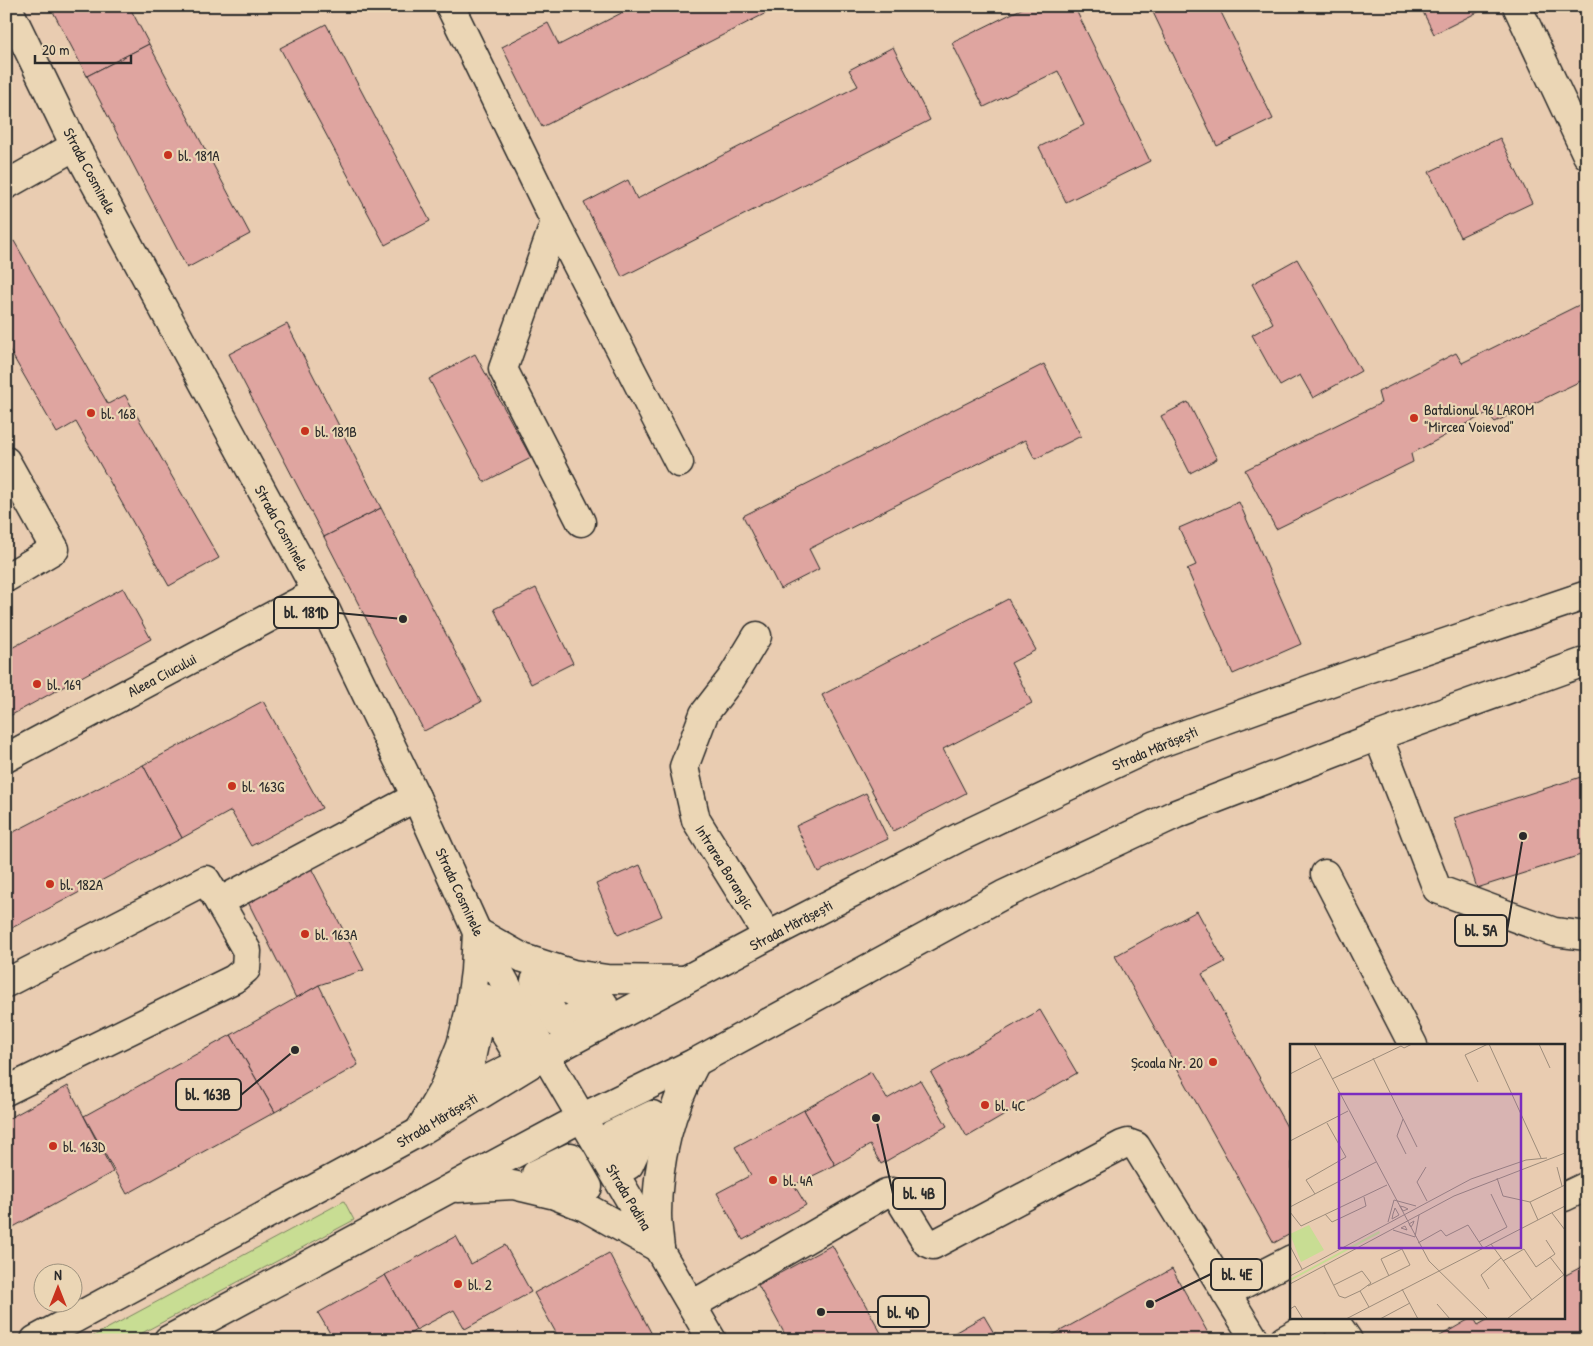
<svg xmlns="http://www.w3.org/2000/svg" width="1593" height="1346" viewBox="0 0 1593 1346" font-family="'Patrick Hand',sans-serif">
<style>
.green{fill:#c8dd93;stroke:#7a845f}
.building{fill:#dfa5a0;stroke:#2b2b2b}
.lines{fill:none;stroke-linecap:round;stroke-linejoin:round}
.minor-casing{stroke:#2b2b2b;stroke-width:31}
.major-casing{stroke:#2b2b2b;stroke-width:31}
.minor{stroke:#ebd6b5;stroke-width:28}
.major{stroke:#ebd6b5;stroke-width:28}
.poi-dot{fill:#c8321e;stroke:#ebd6b5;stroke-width:2}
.labels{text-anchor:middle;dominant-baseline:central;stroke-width:4.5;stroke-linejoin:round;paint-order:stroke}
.poi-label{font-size:15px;fill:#2b2b2b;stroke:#ebd6b5;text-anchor:start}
.street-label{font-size:15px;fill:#2b2b2b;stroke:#ebd6b5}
.inset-road{fill:none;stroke:#9d8c7b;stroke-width:1}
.view{fill:#7b2cbf;fill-opacity:0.15;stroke:#7b2cbf;stroke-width:2.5}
.inset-edge{fill:none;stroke:#2b2b2b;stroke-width:2.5}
.leader{fill:none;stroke:#2b2b2b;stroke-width:2}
.callout-dot{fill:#2b2b2b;stroke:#ebd6b5;stroke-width:2}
.callout{fill:#ebd6b5;stroke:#2b2b2b;stroke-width:2}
.callout-label{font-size:16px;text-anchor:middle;font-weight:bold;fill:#2b2b2b}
</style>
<rect width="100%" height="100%" fill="#e9ccb1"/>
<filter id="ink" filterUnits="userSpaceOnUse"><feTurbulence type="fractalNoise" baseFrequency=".02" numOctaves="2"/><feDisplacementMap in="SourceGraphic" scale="10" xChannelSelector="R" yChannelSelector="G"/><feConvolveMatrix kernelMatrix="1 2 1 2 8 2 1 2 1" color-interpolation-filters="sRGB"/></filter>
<g filter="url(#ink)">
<!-- green -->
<path class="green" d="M344,1201l10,19 -225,120h-43z"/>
<!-- building -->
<g class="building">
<path d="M50,6h79l20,38 -62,32z"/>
<path d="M635,6h145l-238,121 -40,-80 46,-24 11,22z"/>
<path d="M1027,6h47l76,155 -84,41 -27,-55 45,-22 -26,-54 -74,36 -32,-64z"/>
<path d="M1150,6h68l55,113 -56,27z"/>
<path d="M1420,6h70l-56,28z"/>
<path d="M326,24l104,197 -45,24 -105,-197z"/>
<path d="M149,44l101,190 -63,34 -100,-192z"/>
<path d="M893,47l37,73 -308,157 -38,-74 44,-23 9,19 221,-113 -9,-16z"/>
<path d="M1500,138l32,65 -72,34 -31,-65z"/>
<path d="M14,241l94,163 17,-9 94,163 -50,28 -93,-164 -19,11 -51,-89v-99z"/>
<path d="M1297,259l64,112 -48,27 -13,-23 -20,11 -28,-51 21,-12 -21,-39z"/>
<path d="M1587,301v77l-92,44 -8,-9 -76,41 2,8 -137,67 -31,-59 136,-67 -3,-11 78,-39 6,10z"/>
<path d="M287,324l94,184 -57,29 -95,-183z"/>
<path d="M475,354l56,104 -47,24 -55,-103z"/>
<path d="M1044,364l37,72 -46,23 -10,-19 -216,109 10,20 -39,20 -37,-73z"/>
<path d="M1188,402l29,57 -27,14 -29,-57z"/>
<path d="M1239,502l62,142 -68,30 -46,-105 9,-4 -17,-37z"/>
<path d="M381,508l100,194 -57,29 -100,-194z"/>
<path d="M123,588l28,51 -145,79v-67z"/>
<path d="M536,588l37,75 -42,21 -37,-75z"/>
<path d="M1008,599l28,51 -25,13 21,40 -89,46 23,44 -73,38 -71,-136z"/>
<path d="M263,701l59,107 -71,38 -20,-35 -49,27 -39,-73z"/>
<path d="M143,765l39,73 -176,93v-95z"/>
<path d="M1587,775v78l-110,35 -23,-70z"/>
<path d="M866,793l22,46 -70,33 -22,-46z"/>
<path d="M640,865l22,51 -44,19 -22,-51z"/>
<path d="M310,866l54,104 -45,15 -23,13 -50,-100z"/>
<path d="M1197,911l28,51 -23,12 90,162v97l-18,10 -159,-287z"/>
<path d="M319,985l39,80 -83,47 -44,-77z"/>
<path d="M1587,987v19l-7,-16z"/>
<path d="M1040,1010l37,63 -110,64 -36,-64z"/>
<path d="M231,1035l44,77 -148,82 -43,-78z"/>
<path d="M871,1072l16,27 33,-19 27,46 -66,38 -11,-19 -35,20 -31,-55z"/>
<path d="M68,1086l45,86 -107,59v-111z"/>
<path d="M804,1110l31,55 -41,20 12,20 -63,35 -26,-47 34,-18 -16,-28z"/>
<path d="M456,1236l15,28 34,-19 26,47 -66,37 -11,-19 -38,20 -31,-55z"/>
<path d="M832,1245l53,95h-97l-30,-55z"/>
<path d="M609,1253l46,87h-95l-26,-47z"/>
<path d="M1585,1265l2,3v68l-7,4 -145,-1 38,-22 5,8 14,-8h72v-41z"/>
<path d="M1172,1269l40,71h-168z"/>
<path d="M385,1275l31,55 -16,10h-66l-16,-27z"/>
<path d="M984,1316l14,24h-56z"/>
</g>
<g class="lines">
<!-- minor casing -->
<g class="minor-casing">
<g id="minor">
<path d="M7,6l68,140 242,446 99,205 61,135 68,123 167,285"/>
<path d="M450,6l105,216 124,241"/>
<path d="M1517,6l70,149"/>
<path d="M6,185l69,-39"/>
<path d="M555,222l-52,147 78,153"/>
<path d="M6,461l49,88 -49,29"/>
<path d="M757,636l-26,43 -27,35 -20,53 12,53 72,116"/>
<path d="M1378,736l59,153 117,43 33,4"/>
<path d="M6,758l311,-166"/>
<path d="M1325,874l88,171"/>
<path d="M535,981l31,8 37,14 -44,21z"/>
<path d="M6,983l200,-103 13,22 197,-105"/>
<path d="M484,998l38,64 -58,29z"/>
<path d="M6,1091l228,-112 12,-10 1,-18 -28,-49"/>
<path d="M652,1115l-23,50 -16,-31z"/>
<path d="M571,1157l17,30 -52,-13z"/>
<path d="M1564,1197l23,-11"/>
<path d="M1226,1293l66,-34"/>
<path d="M692,1305l194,-112 6,-1 5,3 29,47 7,3 189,-100 6,-2 8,3 119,194"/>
<path d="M1332,1317l16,23"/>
<path d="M1284,1340l42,-23"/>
</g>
</g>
<!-- major casing -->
<g class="major-casing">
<g id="major">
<path d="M420,1130l23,-40 18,-45 9,-36 5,-38 2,-39 46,26 50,16 34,5 78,1"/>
<path d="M458,1188l55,-3 42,10 30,12 75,42"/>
<path d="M660,1249c-1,-12 -3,-24 -3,-35 0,-53 14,-106 39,-152"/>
<path d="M35,1340l384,-208 126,-77 223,-119 192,-99 195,-92 198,-71 234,-79"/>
<path d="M168,1340l413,-222 115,-56 307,-167 173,-81 202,-78 209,-75"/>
</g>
</g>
<!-- minor -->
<use href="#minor" class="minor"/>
<!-- major -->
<use href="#major" class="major"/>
</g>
</g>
<!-- markers -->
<g class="poi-dot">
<circle cx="168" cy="155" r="5"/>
<circle cx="91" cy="413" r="5"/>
<circle cx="1414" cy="418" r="5"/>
<circle cx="305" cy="431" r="5"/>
<circle cx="37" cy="684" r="5"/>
<circle cx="232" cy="786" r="5"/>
<circle cx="50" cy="884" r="5"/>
<circle cx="305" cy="934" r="5"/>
<circle cx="1213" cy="1062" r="5"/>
<circle cx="985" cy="1105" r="5"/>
<circle cx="53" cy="1146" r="5"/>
<circle cx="773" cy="1180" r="5"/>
<circle cx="458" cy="1284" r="5"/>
</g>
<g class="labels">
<!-- poi labels -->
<g class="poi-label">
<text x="178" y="155">bl. 181A</text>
<text x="1424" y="409">Batalionul 96 LAROM<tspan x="1424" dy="17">"Mircea Voievod"</tspan></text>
<text x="101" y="413">bl. 168</text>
<text x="315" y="431">bl. 181B</text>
<text x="47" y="684">bl. 169</text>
<text x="242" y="786">bl. 163G</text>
<text x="60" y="884">bl. 182A</text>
<text x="315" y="934">bl. 163A</text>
<text x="1203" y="1062" text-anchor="end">Școala Nr. 20</text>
<text x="995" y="1105">bl. 4C</text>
<text x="63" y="1146">bl. 163D</text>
<text x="783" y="1180">bl. 4A</text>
<text x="468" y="1284">bl. 2</text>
</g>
<!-- street labels -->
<g class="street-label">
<text transform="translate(90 171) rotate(62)">Strada Cosminele</text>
<text transform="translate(282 528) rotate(61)">Strada Cosminele</text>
<text transform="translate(162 675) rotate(-28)">Aleea Ciucului</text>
<text transform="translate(1155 748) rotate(-23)">Strada Mărășești</text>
<text transform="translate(725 867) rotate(58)">Intrarea Borangic</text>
<text transform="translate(460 892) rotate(65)">Strada Cosminele</text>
<text transform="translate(791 925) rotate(-28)">Strada Mărășești</text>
<text transform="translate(437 1120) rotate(-31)">Strada Mărășești</text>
<text transform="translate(629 1197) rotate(59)">Strada Padina</text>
</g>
</g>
<!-- overview -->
<g transform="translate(1290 1044)">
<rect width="275" height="275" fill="#e9ccb1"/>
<path d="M19,181l15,25 -23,12 -11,-28zM89,187l1,2 -90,48v-2z" fill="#c8dd93"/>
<path class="inset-road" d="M24,0l115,217 59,58M199,0l52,114M249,0l11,24M83,14l44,89M0,30l31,-16M42,35l69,-33 3,2 8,-4M188,38l-13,-27 23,-11M113,75l-6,17 9,18M0,97l58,-30M136,123l-9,15 10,19M267,123l5,19M207,134l6,18 27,6M25,150l-9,-14 40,-23 -19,-34M110,162l4,1 4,2 -5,2zM0,163l86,-45M105,164l4,7 -7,4 1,-5zM0,168l11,14 86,-41M262,169l13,17M35,170l7,8 34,-16 -2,-9M248,176l-8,-18 35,-17M124,177l-1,3 -2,3 -2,-3zM98,178l6,-22 22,6M115,182l2,4 -6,-2zM103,186l22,7M125,193l4,-22M189,198l28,-15 -16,-33M128,199l23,-13 5,6 22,-11 15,23M201,200l41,56M0,202l12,23M260,213l14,18M213,217l21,-12 12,18 19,-13 -9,-14M34,222l15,30 6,2 15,-7 9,16M0,232l181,-97 55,-19 21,-2M0,240l164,-88 111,-43M44,241l28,-14 9,12 -11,8M78,242l42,-21 -8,-16 -21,10 8,17M112,245l16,30M199,245l-8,-14 20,-17M147,260l13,15M0,265l5,-3 8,13M56,275l219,-113M90,275l30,-16M217,275l58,-45"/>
<path class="view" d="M49,50h182v154h-182z"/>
<rect width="275" height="275" class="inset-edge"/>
</g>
<!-- callouts -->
<path class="leader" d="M403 619L338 613M1523 836L1507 931M295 1050L241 1095M876 1118L893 1194M1150 1304L1211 1274M821 1312L878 1312"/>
<g class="callout-dot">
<circle cx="403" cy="619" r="5"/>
<circle cx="1523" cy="836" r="5"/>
<circle cx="295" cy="1050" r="5"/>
<circle cx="876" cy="1118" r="5"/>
<circle cx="1150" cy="1304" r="5"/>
<circle cx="821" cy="1312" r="5"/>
</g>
<g class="callout">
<rect x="274" y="597" width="64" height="31" rx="5"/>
<rect x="1455" y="915" width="52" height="31" rx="5"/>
<rect x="176" y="1079" width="65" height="31" rx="5"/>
<rect x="893" y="1178" width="52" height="31" rx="5"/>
<rect x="1211" y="1259" width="51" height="31" rx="5"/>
<rect x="878" y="1296" width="51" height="31" rx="5"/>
</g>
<g class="callout-label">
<text x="306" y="618">bl. 181D</text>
<text x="1481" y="936">bl. 5A</text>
<text x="208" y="1100">bl. 163B</text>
<text x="919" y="1199">bl. 4B</text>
<text x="1237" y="1280">bl. 4E</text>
<text x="903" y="1318">bl. 4D</text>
</g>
<!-- margin -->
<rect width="1593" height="1346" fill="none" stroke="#ebd6b5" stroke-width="25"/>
<rect x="12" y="12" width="1568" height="1321" fill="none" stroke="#2b2b2b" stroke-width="2" filter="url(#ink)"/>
<!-- north arrow -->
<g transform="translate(58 1288)"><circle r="24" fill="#ebd6b5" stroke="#9e927e"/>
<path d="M0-4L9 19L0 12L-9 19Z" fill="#c8321e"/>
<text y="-8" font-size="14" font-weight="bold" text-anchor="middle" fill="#2b2b2b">N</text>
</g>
<!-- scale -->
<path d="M35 55v8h96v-8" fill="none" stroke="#2b2b2b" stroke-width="2.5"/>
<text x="42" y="55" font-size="15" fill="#2b2b2b" stroke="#ebd6b5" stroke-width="4" paint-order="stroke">20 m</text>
</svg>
